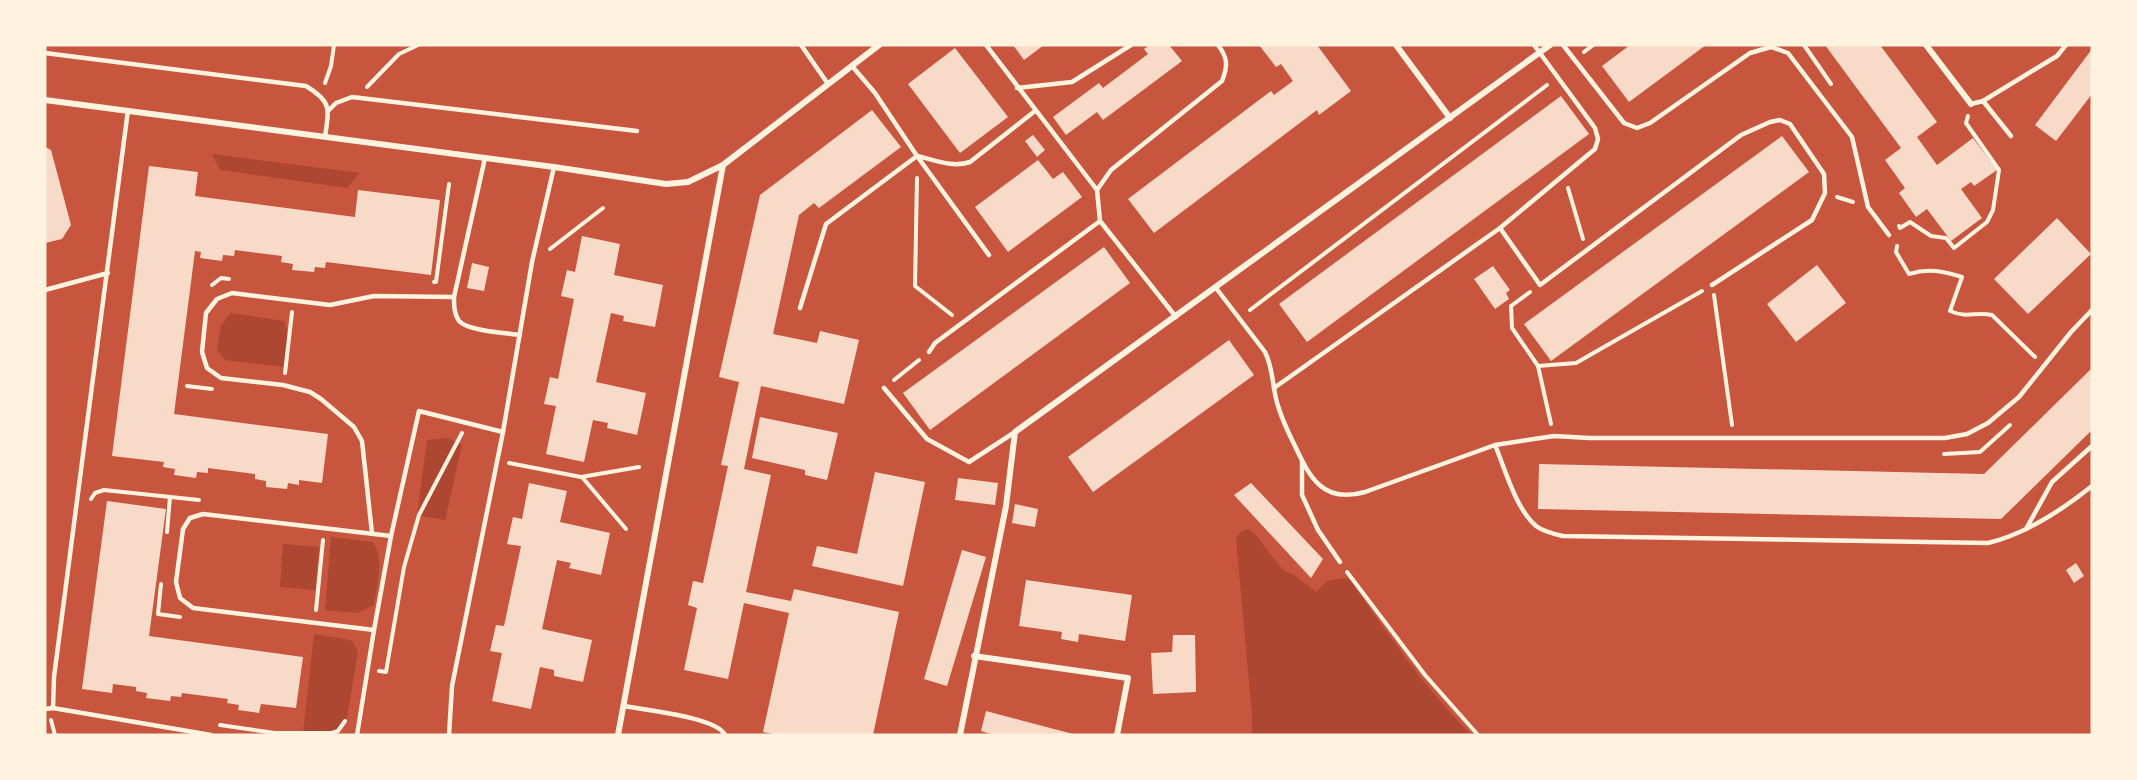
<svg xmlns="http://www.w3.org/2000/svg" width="2137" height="780" viewBox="0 0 2137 780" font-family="'DM Sans',sans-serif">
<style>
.green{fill:#ae4732}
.building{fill:#f7dbc8}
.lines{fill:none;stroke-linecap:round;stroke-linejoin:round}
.path{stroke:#fff3e0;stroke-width:4}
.service{stroke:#fff3e0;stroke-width:4.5}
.minor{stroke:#fff3e0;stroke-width:6}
</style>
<rect width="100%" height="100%" fill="#c8553d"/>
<!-- green -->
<g class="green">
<path d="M212,154l148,19 -13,15 -127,-18z"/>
<path d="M230,313l54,8 4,13 -4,33 -59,-7 -8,-10 4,-24z"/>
<path d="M448,438l14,7 -17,75 -28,-5 10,-75z"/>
<path d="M1248,529l8,6 26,34 13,7 21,16 11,-11 19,-3 4,2c36,51 77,112 122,155h-220v-20l-16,-177 5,-6z"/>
<path d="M331,537l42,5c12,19 4,42 1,63l-17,8 -32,-3z"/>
<path d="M283,544l36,3 -4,43 -35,-3z"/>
<path d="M314,634l32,5 6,2 6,11 -11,66 -9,13 -35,2z"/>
</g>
<!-- building -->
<g class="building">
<path d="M1013,45h31l-20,15z"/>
<path d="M1150,45h19l13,16 -79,59 -6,-8 -31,23 -13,-18 46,-34 4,5 45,-34 -4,-5z"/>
<path d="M1259,45h58l34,46 -32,24 -2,-5 -163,123 -26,-34 143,-108 3,4 19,-14 -12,-17 -5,3z"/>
<path d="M1630,45h76l-77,57 -27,-36z"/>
<path d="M1825,45h55l57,77 -20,15 20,28 36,-27 24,32 -23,16 -3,-4 -10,7 21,29 -31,23 -24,-32 -11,8 -17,-24 6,-5 -20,-28 16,-12z"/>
<path d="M955,48l53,69 -48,36 -52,-69z"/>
<path d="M2092,49v45l-36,47 -21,-16z"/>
<path d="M1561,96l28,38 -282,208 -28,-38z"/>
<path d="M872,110l29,37 -82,61 -5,-5 -15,12 -26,119 44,9 3,-12 39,9 -15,64 -83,-18 -17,83 27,6 -25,117 45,9 3,-12 105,23 -26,123h-96l-14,-3 26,-119 -45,-10 -16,76 -44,-9 13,-62 -9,-3 5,-24 10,2 25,-117 -7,-1 18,-83 -20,-5 41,-182z"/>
<path d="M1033,135l12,15 -8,7 -12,-16z"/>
<path d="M1782,136l27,36 -258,189 -27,-37z"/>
<path d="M45,147l6,3 20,75 -9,14 -17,4z"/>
<path d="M1038,160l15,19 10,-7 19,25 -74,55 -33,-45z"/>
<path d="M149,166l49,6 -3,24 160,21 3,-27 82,10 -9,75 -105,-13 -1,6 -10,-1 -1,5 -22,-2 1,-6 -12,-2 1,-6 -47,-6 -1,6 -11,-1 -1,6 -22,-3 1,-6 -6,-1 -21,163 154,20 -6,49 -23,-3v5l-11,-2 -1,6 -21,-2v-6l-11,-2v-5l-47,-6v5l-11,-1 -1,6 -22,-3 1,-6 -12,-2 1,-5 -52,-6z"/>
<path d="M2057,218l34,36 -63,60 -34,-35z"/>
<path d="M582,236l38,8 -6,31 49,10 -8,42 -32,-6 1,-5 -13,-3 -15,69 50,11 -9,42 -30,-7 1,-5 -15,-3 -9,42 -38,-8 10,-48 -12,-2 6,-27 8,2 16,-80 -13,-3 6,-26 8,2z"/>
<path d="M1104,247l26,36 -200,147 -27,-37z"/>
<path d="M472,263l17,4 -5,24 -17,-3z"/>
<path d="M1817,265l29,38 -50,39 -29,-38z"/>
<path d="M1493,266l17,24 -4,3 3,6 -14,10 -21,-30z"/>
<path d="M1229,340l25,35 -161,117 -25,-35z"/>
<path d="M2092,368v62l-91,89 -463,-10 1,-45 445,10z"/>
<path d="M760,417l78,16 -11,47 -22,-5v-5l-53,-12z"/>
<path d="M875,472l50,10 -22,104 -91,-20 5,-20 40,8z"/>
<path d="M958,478l40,5 -3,22 -40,-5z"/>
<path d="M529,483l38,8 -7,31 50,11 -9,42 -32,-7 2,-5 -14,-3 -15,69 50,11 -9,42 -29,-6v-6l-14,-3 -9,42 -39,-8 10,-48 -12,-2 6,-26 8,1 17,-80 -14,-2 6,-27 9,2z"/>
<path d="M1251,483l72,76 -12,19 -77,-83z"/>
<path d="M107,501l59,8 -17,127 154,21 -7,51 -35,-4 -2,9 -21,-3 1,-5 -12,-2 1,-4 -46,-6 -1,4 -10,-1 -1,5 -24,-3 1,-5 -11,-2v-4l-23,-3 -1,9 -30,-4z"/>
<path d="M1015,504l23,5 -3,18 -23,-4z"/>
<path d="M962,550l24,7 -39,129 -23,-7z"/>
<path d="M2076,563l8,13 -10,7 -8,-13z"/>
<path d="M1026,580l106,15 -7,46 -46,-7 -1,8 -17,-3 1,-7 -43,-6z"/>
<path d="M1173,635h22l1,57 -43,2 -2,-41 21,-1z"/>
<path d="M986,711l87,23 -1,1h-78l-13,-4z"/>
</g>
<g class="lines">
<!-- path -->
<g class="path">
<path d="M1804,45l27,39"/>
<path d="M1584,52l9,-7"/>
<path d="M325,83l6,-17 3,-21"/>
<path d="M367,87l32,-33 19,-9"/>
<path d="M917,178l-2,108 37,29"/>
<path d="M1568,188l15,51"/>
<path d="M1837,197l16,5"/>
<path d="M1899,226l1,2 10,-6 21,14 15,2 8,10 33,-26 6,-12 6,-40 -33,-47 2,-7"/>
<path d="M1897,246l-1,6 13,22c19,-6 34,-3 53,3l-12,34c19,8 24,0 42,4l43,42"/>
<path d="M550,249l53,-41"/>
<path d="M434,282h2l13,-98"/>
<path d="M212,285l9,-7 8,1"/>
<path d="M1530,292l-19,14 1,22 26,38 38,-3 126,-72"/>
<path d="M1714,295l18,130"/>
<path d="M1250,310l297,-225"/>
<path d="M1538,366l13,58"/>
<path d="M285,373l7,-61"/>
<path d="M894,380l25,-20"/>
<path d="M187,386l25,3"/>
<path d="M1944,454l36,-2 30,-27"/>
<path d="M509,463l72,14 58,-10"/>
<path d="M582,477l44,52"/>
<path d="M91,499l4,-6 9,-3 95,10"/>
<path d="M167,532l3,-35"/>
<path d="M1347,572l78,103 53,60"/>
<path d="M161,584l-3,30 22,3"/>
<path d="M316,610l7,-70"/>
<path d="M379,671l7,1 18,-105 15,-52 43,-82"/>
<path d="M51,720l4,15"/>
<path d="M220,725l55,8h57l6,-2 7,-10"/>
</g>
<!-- service -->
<g class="service">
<path d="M801,45l27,39"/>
<path d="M986,45l111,145 3,31 76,96"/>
<path d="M1563,45l61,78 13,5 13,-5 100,-70 21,-6 17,6 64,84 16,70 21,28"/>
<path d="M45,53l261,33c26,16 23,22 19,51"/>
<path d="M1017,88l55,-6 59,-37"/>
<path d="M1983,101l74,-45 9,-11"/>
<path d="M1971,104l12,-3 28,35"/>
<path d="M329,110l7,-7 16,-6 285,34"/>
<path d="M917,156c18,4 35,12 53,6l65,-51"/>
<path d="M917,156l72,99"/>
<path d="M1097,190l14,-20 111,-89c6,-15 6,-23 -4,-36"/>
<path d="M1500,228l40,57 201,-150 29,-13 10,-2 10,4 34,50 1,19 -13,27 -100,65"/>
<path d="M1216,288l49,64c9,18 7,36 13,54 4,13 10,26 16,38 16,34 29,60 71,48l130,-47 59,-9 35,2h356l22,-4 21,-11 31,-26 52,-65 21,-22"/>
<path d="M45,290l63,-17"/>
<path d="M454,297c0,8 0,17 5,24 9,10 47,12 61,14"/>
<path d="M800,308l26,-84 91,-68 -42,-63 -23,-27"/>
<path d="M929,352l6,-9 165,-122"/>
<path d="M884,388l43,51 42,23 46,-30"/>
<path d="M1274,388l226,-160 95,-79 3,-10 -3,-11 -61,-83"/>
<path d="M1495,445c10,24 21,64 41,81 8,6 18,8 27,10l425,7c38,-9 74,-33 104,-57"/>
<path d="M1302,462v33l16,35 22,32"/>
<path d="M203,514l188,22 -17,94 -181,-22 -13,-10 -4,-16 7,-53 7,-11z"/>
<path d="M2026,529l26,-47 40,-36"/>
<path d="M372,533l-10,-92 -8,-14 -33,-28 -11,-7 -27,-7 -62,-7 -14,-10 -5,-16 4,-39 11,-14 15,-6 98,12 44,-9 80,1 31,-139"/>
<path d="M391,536l28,-125 84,21"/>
<path d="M624,706c20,4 93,11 101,29"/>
<path d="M53,708l1,-31 74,-567"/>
<path d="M45,709l8,-1 158,27"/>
<path d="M357,735l17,-105"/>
<path d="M449,735l3,-49 51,-254 29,-170 22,-95"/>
</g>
<!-- minor -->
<g class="minor">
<path d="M1396,45l54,73"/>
<path d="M1926,45l45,59"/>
<path d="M45,100l509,67 112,17 22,-2 35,-17 156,-120"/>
<path d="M974,656l154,22 -11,57"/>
<path d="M618,735l105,-570"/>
<path d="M960,735l46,-229 9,-74 535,-387"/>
</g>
</g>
<!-- border -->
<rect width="2137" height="780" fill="none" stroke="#fff3e0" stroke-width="93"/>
</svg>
